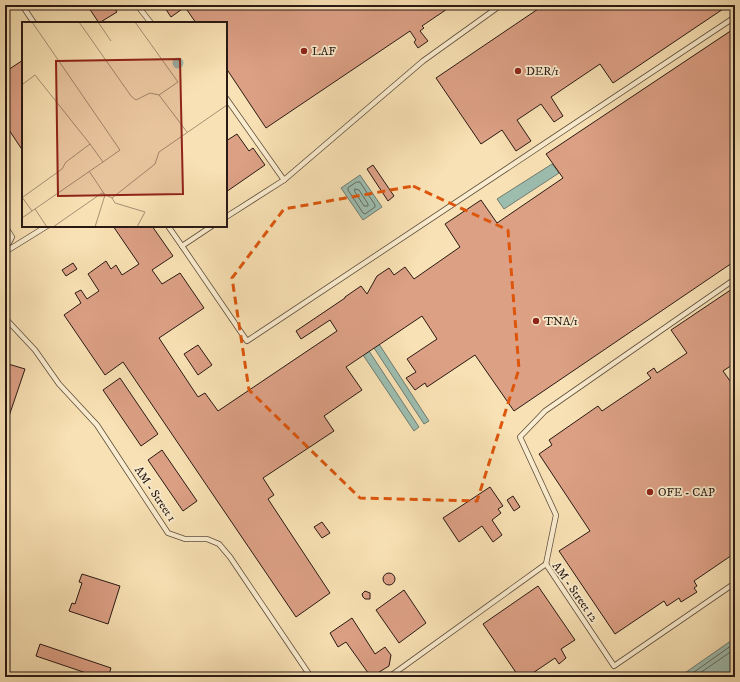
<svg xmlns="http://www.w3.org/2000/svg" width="740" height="682" viewBox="0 0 740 682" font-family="'IM FELL DW Pica',serif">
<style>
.water{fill:#9dbdaf;stroke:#6f7b71}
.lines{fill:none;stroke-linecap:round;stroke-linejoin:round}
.shore{stroke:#636b61;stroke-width:1}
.building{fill:#dca085;stroke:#291913}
.lane-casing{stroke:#5d4b3b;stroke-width:6}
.lane{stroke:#faecce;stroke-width:4.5}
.marked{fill:none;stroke:#de560c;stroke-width:3;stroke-dasharray:8 5;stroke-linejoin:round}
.poi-dot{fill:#8f2418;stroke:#faecce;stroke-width:1.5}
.labels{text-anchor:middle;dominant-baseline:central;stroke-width:3.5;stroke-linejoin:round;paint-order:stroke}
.poi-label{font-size:12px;fill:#291913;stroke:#faecce;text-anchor:start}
.street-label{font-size:12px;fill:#291913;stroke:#faecce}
.inset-road{fill:none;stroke:#a59174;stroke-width:1}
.view{fill:#8f2418;fill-opacity:0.15;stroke:#8f2418;stroke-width:2}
.inset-edge{fill:none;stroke:#291913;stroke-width:2}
</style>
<rect width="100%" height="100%" fill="#f8e1b4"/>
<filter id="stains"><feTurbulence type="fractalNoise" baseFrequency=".005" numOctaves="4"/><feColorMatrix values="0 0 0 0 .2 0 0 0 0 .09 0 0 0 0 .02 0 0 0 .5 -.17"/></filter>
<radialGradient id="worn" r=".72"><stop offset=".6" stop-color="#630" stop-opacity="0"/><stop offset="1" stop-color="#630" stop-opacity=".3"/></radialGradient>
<!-- water -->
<g class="water">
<path d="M552,164l7,9 -55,36 -7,-10z"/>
<path d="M360,175l22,32 -19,13 -22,-32z"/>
<path d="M379,344l50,77 -5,3 -50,-76z"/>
<path d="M369,351l50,76 -5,4 -51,-76z"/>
<path d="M735,638v39h-51l-2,-2z"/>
</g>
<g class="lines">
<!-- shore -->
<g class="shore">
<path d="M357,182h3l15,23v2l-10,7 -2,-1 -15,-23v-2z"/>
<path d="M355,189l4,1 9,14v2h-4l-9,-14z"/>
<path d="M687,677l48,-34"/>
<path d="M694,677l41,-28"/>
</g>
</g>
<!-- building -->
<g class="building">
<path d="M87,5h26l4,7 -18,11z"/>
<path d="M163,5h290l-31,21 2,2 -4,3 8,10 -10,7 -4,-6 2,-2 -6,-9 -144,97 -40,-60v-45h-30l-11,-16 -14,10z"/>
<path d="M544,5h185l-116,78 -13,-19 -49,33 12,19 -9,6 -13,-18 -24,16 14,21 -15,10 -14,-21 -21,14 -45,-66z"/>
<path d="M735,28v192l-3,2 3,5v34l-221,150 -39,-56 -48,32 -2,-4 -10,7 -9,-12 10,-6 -9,-13 30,-20 -15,-23 -76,51 16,23 -38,26 10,15 -71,47 11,17 -6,4 62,94 -34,24 -173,-255 -18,13 -41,-60 17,-12 -6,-10 6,-3 6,9 12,-8 -11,-17 18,-13 5,8 5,-4 6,10 17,-11 -26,-38h39l21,30 -21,14 10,14 18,-11 24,35 -45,30 39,59 7,-4 13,18 119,-80 -7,-11 -29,19 -5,-8 49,-33v-1l16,-11 6,8 10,-18 12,-8 5,7 11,-8 9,12 46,-32 -15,-23 36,-24 16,23 66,-45 -17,-24z"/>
<path d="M23,60v91l-18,-27v-52z"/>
<path d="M237,134l12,17 4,-3 12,17 -39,27v-51z"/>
<path d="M373,165l21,31 -6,5 -21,-32z"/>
<path d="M73,263l4,6 -11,7 -4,-6z"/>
<path d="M735,287v76l-12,8 12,17v165l-41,28 3,5 -3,2 3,4 -16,10 -2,-4 -12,8 -3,-5 -49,33 -56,-83 31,-20 -51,-77 13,-9 -3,-5 49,-34 4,5 49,-33 -4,-5 7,-5 3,5 30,-20 -16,-23z"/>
<path d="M198,345l14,20 -14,10 -14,-21z"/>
<path d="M5,363l20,6 -19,56h-1z"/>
<path d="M120,378l38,56 -17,12 -38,-56z"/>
<path d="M162,450l35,51 -14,10 -35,-51z"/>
<path d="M490,487l13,19 -5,3 3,4 -9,7 10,15 -9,7 -11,-16 -23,16 -16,-24z"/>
<path d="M513,496l7,11 -6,4 -7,-11z"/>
<path d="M322,522l8,11 -8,5 -8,-11z"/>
<circle cx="389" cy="579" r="6"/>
<path d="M82,574l38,12 -12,38 -39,-13 3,-8 3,1 7,-21 -3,-1z"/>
<path d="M538,586l37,54 -14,9 5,9 -7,6 -4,-6 -28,19h-8l-36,-53z"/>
<path d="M404,590l22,33 -27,20 -23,-33z"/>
<path d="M365,591l5,2v6h-5l-2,-2 -1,-3z"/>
<path d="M352,618l23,36 10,-7 6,8 -2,11 -18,11 -25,-35 -8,5 -8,-14z"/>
<path d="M40,644l71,24 -3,9h-10l-62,-21z"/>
</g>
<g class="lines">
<!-- lane casing -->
<g class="lane-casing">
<g id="lane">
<path d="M22,5l12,18"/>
<path d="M137,5l14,18"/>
<path d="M226,98l58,82 -58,37"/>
<path d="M284,180l139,-119 78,-56"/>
<path d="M5,226l7,11 -7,13"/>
<path d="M168,226l14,20 30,-20"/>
<path d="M182,246l65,95 488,-324"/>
<path d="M5,252l42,-26"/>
<path d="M5,318l30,32 24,34 38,41 71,108 17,6h22l12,5 11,13 81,120"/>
<path d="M546,564l10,-49 -36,-78 25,-26 190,-132"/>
<path d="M389,677l157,-113 68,102 121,-83"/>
</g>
</g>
<!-- lane -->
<use href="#lane" class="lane"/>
</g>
<!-- marked area -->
<path class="marked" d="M413,186l95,44 11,139 -42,132 -117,-3 -111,-108 -17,-112 52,-69z"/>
<!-- markers -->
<g class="poi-dot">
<circle cx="304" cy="51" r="4"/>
<circle cx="518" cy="71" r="4"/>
<circle cx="536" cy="321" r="4"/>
<circle cx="650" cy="492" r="4"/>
</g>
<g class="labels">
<!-- poi labels -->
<g class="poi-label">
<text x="312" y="51">LAF</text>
<text x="526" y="71">DER/1</text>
<text x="544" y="321">TNA/1</text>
<text x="658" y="492">OFE - CAP</text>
</g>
<!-- street labels -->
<g class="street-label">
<text transform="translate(155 494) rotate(56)">AM - Street 1</text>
<text transform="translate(575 592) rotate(55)">AM - Street 12</text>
</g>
</g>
<!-- overview -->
<g transform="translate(22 22)">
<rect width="205" height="205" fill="#f8e1b4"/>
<path d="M150.5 41a5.5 5.5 0 1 1 11 0a5.5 5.5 0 1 1-11 0Z" fill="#9dbdaf"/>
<path class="inset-road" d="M10,0l88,128 -17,12M57,0l52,74 5,4 14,-7 9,2M76,0l13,19M113,0l43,60 -19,13 28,37M1,62l12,-9 55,69M67,149l16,24 -10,32M0,175l10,14 -10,7M1,175l39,-28 4,-7 24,-18 13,18 -71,49M90,176l3,5 30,9 -8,15M13,187l12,18M31,205l49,-34 10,5 43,-34 4,-12 68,-47"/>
<path class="view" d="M158,37l3,135 -125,2 -2,-135z"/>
<rect width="205" height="205" class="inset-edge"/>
</g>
<!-- margin -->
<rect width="740" height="682" fill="none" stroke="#f8e1b4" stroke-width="20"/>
<rect x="6" y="6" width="728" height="670" fill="none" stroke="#291913" stroke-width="2"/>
<rect x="10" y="10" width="720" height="662" fill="none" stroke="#291913"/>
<rect width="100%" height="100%" filter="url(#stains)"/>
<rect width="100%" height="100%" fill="url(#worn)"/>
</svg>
